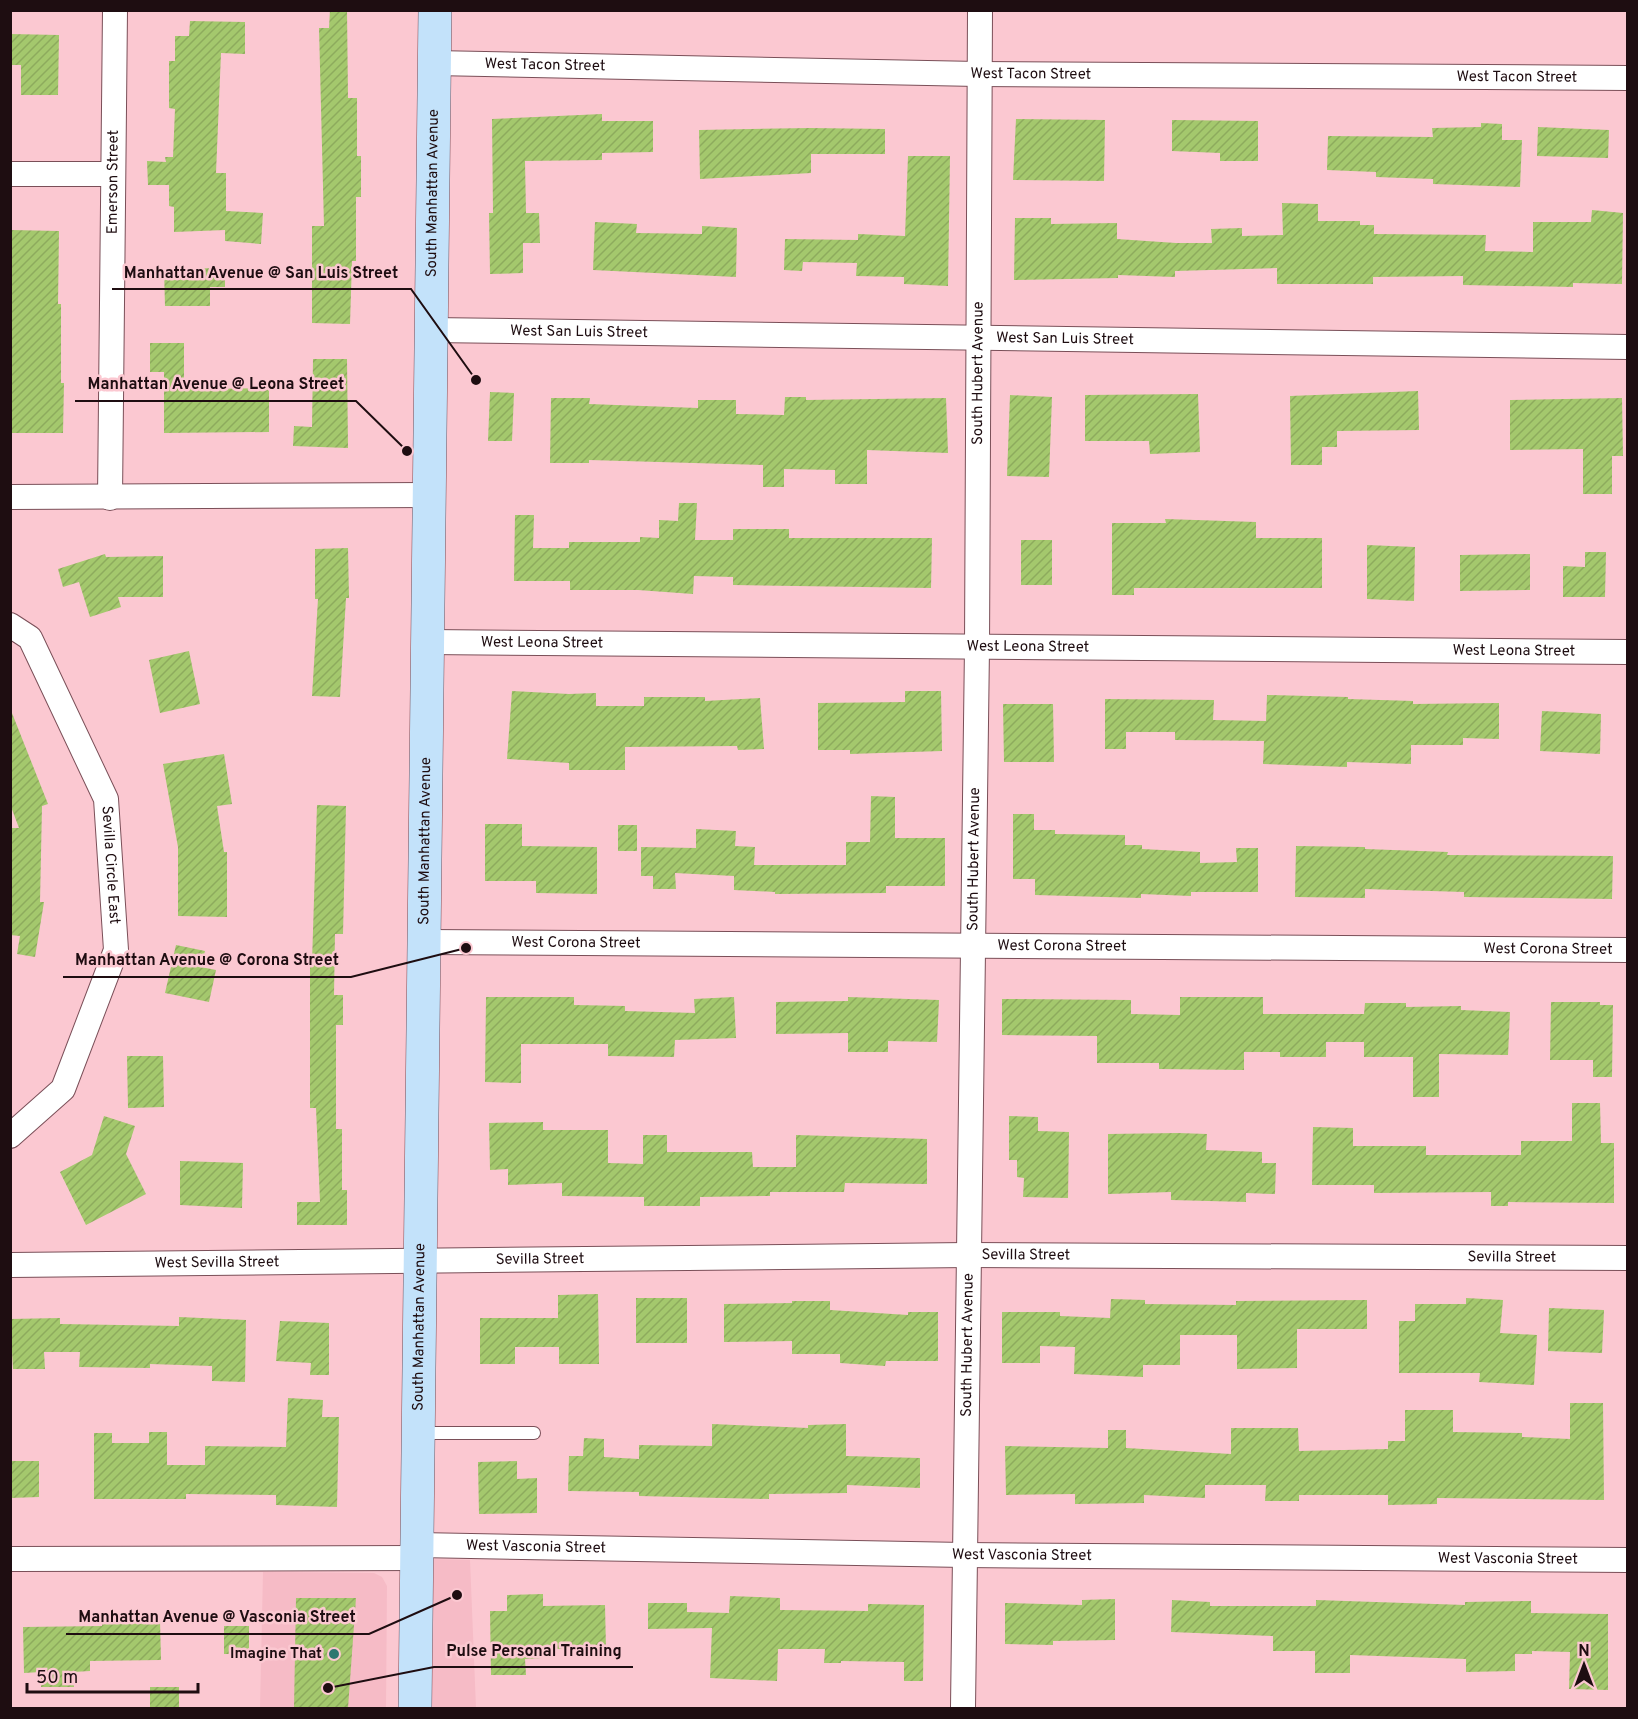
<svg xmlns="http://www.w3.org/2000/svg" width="1638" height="1719" viewBox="0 0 1638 1719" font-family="Overpass,sans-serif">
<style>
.built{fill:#f6bbc6}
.building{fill:url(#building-hatch)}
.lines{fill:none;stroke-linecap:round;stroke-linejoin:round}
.service-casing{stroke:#7a4f58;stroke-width:14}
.minor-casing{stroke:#7a4f58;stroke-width:26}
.secondary-casing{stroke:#7a4f58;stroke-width:34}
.service{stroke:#fff;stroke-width:12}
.minor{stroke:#fff;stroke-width:24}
.secondary{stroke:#c3e2fa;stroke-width:33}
.poi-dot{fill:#2f7770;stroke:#fbc8d1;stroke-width:2}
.labels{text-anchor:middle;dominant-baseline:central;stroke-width:5;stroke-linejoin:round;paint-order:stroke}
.street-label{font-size:15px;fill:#1e0d11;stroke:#fbc8d1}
.poi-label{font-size:15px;font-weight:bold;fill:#1e0d11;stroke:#fbc8d1;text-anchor:end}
.leader{fill:none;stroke:#1e0d11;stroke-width:2}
.callout-dot{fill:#1e0d11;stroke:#fbc8d1;stroke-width:2}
.callout-label{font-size:16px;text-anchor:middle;font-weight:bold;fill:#1e0d11;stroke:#fbc8d1;stroke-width:5;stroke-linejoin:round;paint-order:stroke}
</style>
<defs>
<pattern id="building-hatch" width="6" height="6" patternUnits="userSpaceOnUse" patternTransform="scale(1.5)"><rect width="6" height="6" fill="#a4c86d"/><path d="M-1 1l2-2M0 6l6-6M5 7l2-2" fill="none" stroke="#8dab5d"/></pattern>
</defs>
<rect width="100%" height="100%" fill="#fbc8d1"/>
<!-- built -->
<g class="built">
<path d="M430,1559l40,1 6,148h-50z"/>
<path d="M263,1572l111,1 8,4 5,9 -1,122h-126z"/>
</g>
<!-- building -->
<g class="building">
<path d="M330,10h17l1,88h9v58h4v41h-5v64h-4l-2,63 -38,-1v-97h12l-5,-198h10z"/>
<path d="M190,21l55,1v32l-24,-1 -5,120h10v38l37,2 -2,31 -36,-3v-11l-51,2v-25l-5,-1v-21h-21l-1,-24 19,1 -1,-5h8l2,-48 -6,-1v-47h6v-25h14z"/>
<path d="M10,34l49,1 -1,60h-37v-30h-11z"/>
<path d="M602,114v7h51v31l-51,1v7l-77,1 1,52h13l1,30h-17v30l-33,1 -1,-61h4l-1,-94z"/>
<path d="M1016,119l89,1 -1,61 -91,-1z"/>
<path d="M1172,120l86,1v40h-38v-8l-48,-2z"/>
<path d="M1481,123l21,1v16h20l-2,47 -87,-3v-5l-57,-2v-5l-49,-2 1,-34 105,1 -1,-9 49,-1z"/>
<path d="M1538,127l71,3 -1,28 -71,-2z"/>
<path d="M810,128l75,1v25h-74v19l-111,6 -1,-49z"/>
<path d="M908,156h42l-2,130 -44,-2v-7l-48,-1 1,-13 -54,-1 -1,9 -18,-1 1,-31 73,1v-6l47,2z"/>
<path d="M1282,203l36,1v17h42v4h14v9l112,1 -1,16 48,1v-30h58l1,-12 31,3 -1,71 -49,-1v4l-110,-2v-9l-90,1v7h-96v-16l-102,3v6l-57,-2v3l-104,2 1,-62h36v6l66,-1v16l59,4h36l-1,-14 31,-1v8l41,-1z"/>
<path d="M595,222l42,2 -1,9 66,1v-8l35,2 -1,49 -143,-7z"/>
<path d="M10,230l49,1 -1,73h3v79h3l-1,50h-53z"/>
<path d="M225,268v19h-15v19h-45l-1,-37z"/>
<path d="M150,343h34v36h17v10l68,-1v44l-105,1v-61h-14z"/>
<path d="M313,359h34l1,89 -55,-2 1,-20 18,1z"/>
<path d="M1418,391l1,39 -82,1v16h-15v18h-31l-1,-69z"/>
<path d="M490,392l24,1 -2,48h-24z"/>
<path d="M1198,394l2,58 -50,2 -1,-13h-64v-46z"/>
<path d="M1010,395l42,2 -3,80 -42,-1z"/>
<path d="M785,397h21v3l140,-2 2,55 -81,-3v34h-32v-14l-51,-1v18h-21v-22l-174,-5v3h-39l1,-65h39l-1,6 109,4v-8h38v14l48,1z"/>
<path d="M1622,398l1,58h-11v38h-29v-45l-73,1v-50z"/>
<path d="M679,503h18l-2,37h38v-11h56v9h143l-1,50 -198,-3v-8l-39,-1 -1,18 -55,-4h-68v-9h-56l1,-66h19l-1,33h36v-6h71v-5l19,1v-18l19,1z"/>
<path d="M1165,519l91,3v16h66v50h-188v7h-22v-72h54z"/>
<rect x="1021" y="540" width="31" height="45"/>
<path d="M1367,545l48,2 -1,54 -47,-2z"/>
<path d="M348,548l1,50h-3l-6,99 -28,-1 6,-97h-3v-50z"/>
<path d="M1585,552h21l-1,45h-42v-31l22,1z"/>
<path d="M105,554l1,3 57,-1v41h-45l3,10 -31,10 -11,-35 -16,5 -5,-18z"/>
<path d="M1530,554v36l-70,1v-36z"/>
<path d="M189,651l11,53 -40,9 -11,-53z"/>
<path d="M512,691l57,3 27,-1v13h48v-9h61v4l55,-3 4,51 -26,1 -1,-4 -112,1v23h-56v-7l-62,-4z"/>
<path d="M905,691h36l1,60 -92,3v-4h-32v-47l87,-1z"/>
<path d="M1267,695l81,2v2l65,2v3l86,-1v36l-36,-1v7h-52v19l-64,-2v5l-84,-3 1,-23 -89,-1v-8h-49v17h-21v-50l109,1 -1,20 53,1z"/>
<path d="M1003,704h50l1,58h-50z"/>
<path d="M10,708l38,96 -6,2 -2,96h4l-9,55 -18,-3 3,-18 -10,-1v-107h9l-9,-24z"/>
<path d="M1542,711l59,3 -1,40 -60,-3z"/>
<path d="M224,754l8,50 -15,2 7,46h3v65l-49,-1v-69l-15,-83z"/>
<path d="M871,796l24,1v41h50v48h-59v7l-111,1v-2l-41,-2v-14l-59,-3 1,16h-23v-13h-12v-29l55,1v-19l40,2 -1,15 20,1 -1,18h92v-23h24z"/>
<path d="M317,805l29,1 -3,128h-8l-1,61h9v30h-7v104h6v61h5v35h-50v-23h23l-4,-94h-6v-146h2z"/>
<path d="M1013,814h21v16h21v4l70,1v10h17v4l58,3v11l37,-1 -1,-14h22v44h-67v4l-50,-2v4l-106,-3v-16h-22z"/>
<path d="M485,824h37v22l75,1v47l-61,-1v-12h-51z"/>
<rect x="618" y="825" width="19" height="26"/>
<path d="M1296,846l69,1v2l83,3 -1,3 166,1 -1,43 -148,-2v-5l-99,-3v9l-70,-1z"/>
<path d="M176,945l29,6 -4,16 15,3 -7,32 -44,-9z"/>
<path d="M486,997h88v8l51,1v5l70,2 -1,-14 40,-2 2,41 -61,2 -1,17 -66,-1v-12h-87v39l-36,-1z"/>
<path d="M848,997l91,3 -2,42 -49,-1v11h-40v-19l-72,1v-32l72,-1z"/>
<path d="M1180,997h83v17h101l1,-11h41v4l55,-1v4l49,2 -2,43 -69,-1v43h-26v-40h-49v-15h-38v15h-46v-5h-36v18l-85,-1v-6h-62v-27l-95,-1v-36l129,1v14l49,1z"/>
<path d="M1551,1002h49v3h13l-1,72h-19v-17h-43z"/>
<path d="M127,1056h36l1,51 -36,1z"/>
<path d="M1572,1103h28l1,40h13v60l-106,-1v4h-17v-14l-117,1v-8h-62l1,-58 40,1v18h73v9h95v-14h51z"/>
<path d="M104,1116l31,10 -9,28 20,40 -60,31 -26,-53 32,-17z"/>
<path d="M1009,1116l29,1v14l31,1 -1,66 -45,-1 1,-19 -7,-1v-17h-8z"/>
<path d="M543,1122v8h65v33l35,1v-29h24v17h85l1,15h43v-32l131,4v45l-82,-1 -1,9h-74v4l-70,1v9h-56v-9l-82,-1v-13l-54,2v-16l-18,1 -1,-47z"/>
<path d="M1178,1133l29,1 -1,16 56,2v11h14l-1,31 -29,-1v9l-75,-2v-8l-63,2v-60z"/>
<path d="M180,1161l63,2 -1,45 -62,-3z"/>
<path d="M598,1294l1,70h-40v-17h-44v17h-35v-46h78v-23z"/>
<rect x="636" y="1298" width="51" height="45"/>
<path d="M1466,1298l37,2 -3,33 37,2 -3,50 -55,-3 1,-9h-81v-52h16v-17h51z"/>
<path d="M1111,1299l34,1v4l91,1v-4l131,-1v29h-70v39l-60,1v-34h-57v30h-37v12l-69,-3 1,-27 -35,-1v17h-38v-51h58v4l50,2z"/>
<path d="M792,1301h38v9l78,5v-3h30v49h-52l-1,5 -45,-3v-9h-48v-13l-68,1v-38l68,-1z"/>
<path d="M1549,1308l55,2 -2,43 -54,-2z"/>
<path d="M179,1317l67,3 -1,62 -33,-1v-15l-62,-2v4l-71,-1 1,-15h-36l1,17h-32l-3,-50 50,-1v6l119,2z"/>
<path d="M280,1321l49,2v52h-19l1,-12 -35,-2z"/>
<path d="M288,1398l35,2 -1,17h17l-2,90 -61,-2v-10l-90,-1v5h-92v-66h18v10h37v-11h18v33h38v-19l81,1z"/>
<path d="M1570,1403h33l1,97 -167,-2v6l-49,1v-10h-89v6h-34l1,-16h-61v13l-61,-3v8l-69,1v-10l-69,1 -1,-49 103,2v-18h18v18l105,6v-26h67l1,23 89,-2v-8h17v-31h48v22l69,1v4l48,2z"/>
<path d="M712,1424l96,4v-3l38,-1v32l74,2v30l-73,-3v8l-78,1v5l-130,-3v-4l-71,-1 1,-35h14l1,-18 20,1v18l35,2v-14l73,1z"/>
<path d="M10,1461h29v36l-29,1z"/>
<path d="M517,1461v18l20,-1v35l-58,1 -1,-52z"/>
<path d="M543,1594v12l62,-1 1,44h-63v9l-18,1 1,16h-35l-1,-64h17v-16z"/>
<path d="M730,1596l50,2v12l88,1v-7l56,1 -1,76h-19v-19l-63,-1v2h-17l1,-14h-47l-1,32 -67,-3 2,-50 -64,1v-26h39v9l42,1z"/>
<path d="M296,1598h60l-8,110h-54z"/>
<path d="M1115,1599v41l-62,1v4l-48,-1v-41l77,2v-5z"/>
<path d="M1172,1600l38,2v4h106v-6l149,5v-3l66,-1v12l77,1v76l-39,-1 1,-37 -38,-1v3h-17v17l-49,1v-13l-116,-4v18h-35v-22h-42v-15l-102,-4z"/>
<path d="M160,1620l1,40 -71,1v10l-17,1 1,15h-33v-15l-17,1 -1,-46 79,-1v-5z"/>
<rect x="224" y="1626" width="25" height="28"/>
<rect x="150" y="1687" width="29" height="21"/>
</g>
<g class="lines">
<!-- service casing -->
<g class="service-casing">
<path id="service" d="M421,1433h113"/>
</g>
<!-- minor casing -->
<g class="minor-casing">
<g id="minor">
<path id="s1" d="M434,63l544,11 650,4"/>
<path d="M10,174h103"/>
<path id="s2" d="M431,330l1197,17"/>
<path d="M10,497l419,-2"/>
<path id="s3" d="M110,498l5,-488"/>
<path id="s4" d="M10,625l20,13 76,161 10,151 -53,139 -53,47"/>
<path id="s5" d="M428,642l1200,10"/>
<path id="s6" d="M426,942l1202,8"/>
<path id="s7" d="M10,1265l958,-10 660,3"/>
<path id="s8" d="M418,1545l546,10 664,5"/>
<path d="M10,1559l408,-1"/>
<path id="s9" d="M963,1708l14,-1061 3,-637"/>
</g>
</g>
<!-- secondary casing -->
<g class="secondary-casing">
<g id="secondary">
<path id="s10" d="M415,1708l20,-1698"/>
</g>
</g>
<!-- service -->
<use href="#service" class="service"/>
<!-- minor -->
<use href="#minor" class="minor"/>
<!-- secondary -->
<use href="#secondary" class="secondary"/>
</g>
<!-- markers -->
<circle class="poi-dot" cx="334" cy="1654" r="6"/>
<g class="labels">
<!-- street labels -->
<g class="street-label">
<text stroke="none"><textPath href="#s1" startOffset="111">West Tacon Street</textPath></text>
<text stroke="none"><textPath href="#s1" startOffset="597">West Tacon Street</textPath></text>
<text stroke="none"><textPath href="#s1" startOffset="1083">West Tacon Street</textPath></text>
<text stroke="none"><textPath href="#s3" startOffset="316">Emerson Street</textPath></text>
<text stroke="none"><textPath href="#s10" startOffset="1515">South Manhattan Avenue</textPath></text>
<text stroke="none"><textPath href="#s2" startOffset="148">West San Luis Street</textPath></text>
<text stroke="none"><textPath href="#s2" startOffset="634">West San Luis Street</textPath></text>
<text stroke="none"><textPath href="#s9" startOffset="1335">South Hubert Avenue</textPath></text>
<text stroke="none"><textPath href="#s5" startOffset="114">West Leona Street</textPath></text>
<text stroke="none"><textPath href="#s5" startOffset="600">West Leona Street</textPath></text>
<text stroke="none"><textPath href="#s5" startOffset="1086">West Leona Street</textPath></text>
<text stroke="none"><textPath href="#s10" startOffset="867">South Manhattan Avenue</textPath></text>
<text stroke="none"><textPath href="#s9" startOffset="849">South Hubert Avenue</textPath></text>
<text stroke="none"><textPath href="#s4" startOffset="268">Sevilla Circle East</textPath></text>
<text stroke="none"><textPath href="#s6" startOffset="150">West Corona Street</textPath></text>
<text stroke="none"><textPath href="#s6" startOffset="636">West Corona Street</textPath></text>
<text stroke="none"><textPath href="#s6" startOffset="1122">West Corona Street</textPath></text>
<text stroke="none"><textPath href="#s7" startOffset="1016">Sevilla Street</textPath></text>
<text stroke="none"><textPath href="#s7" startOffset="1502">Sevilla Street</textPath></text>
<text stroke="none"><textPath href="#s7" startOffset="530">Sevilla Street</textPath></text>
<text stroke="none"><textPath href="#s7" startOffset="207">West Sevilla Street</textPath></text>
<text stroke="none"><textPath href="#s10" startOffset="381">South Manhattan Avenue</textPath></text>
<text stroke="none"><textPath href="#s9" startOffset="363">South Hubert Avenue</textPath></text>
<text stroke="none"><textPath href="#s8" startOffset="118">West Vasconia Street</textPath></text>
<text stroke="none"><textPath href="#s8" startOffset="604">West Vasconia Street</textPath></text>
<text stroke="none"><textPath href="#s8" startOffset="1090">West Vasconia Street</textPath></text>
</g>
<!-- poi labels -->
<g class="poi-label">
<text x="322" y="1654">Imagine That</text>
</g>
</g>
<!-- callouts -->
<path class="leader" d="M476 380L411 289H112M407 451L356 401H75M466 948L351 977H63M457 1595L369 1634H66M328 1688L434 1667H633"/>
<g class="callout-dot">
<circle cx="476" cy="380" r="6"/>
<circle cx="407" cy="451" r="6"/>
<circle cx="466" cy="948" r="6"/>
<circle cx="457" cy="1595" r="6"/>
<circle cx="328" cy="1688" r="6"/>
</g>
<g class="callout-label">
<text x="261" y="278">Manhattan Avenue @ San Luis Street</text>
<text x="216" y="389">Manhattan Avenue @ Leona Street</text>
<text x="207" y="965">Manhattan Avenue @ Corona Street</text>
<text x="217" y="1622">Manhattan Avenue @ Vasconia Street</text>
<text x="534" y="1656">Pulse Personal Training</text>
</g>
<!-- border -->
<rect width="1638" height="1719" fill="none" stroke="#1e0d11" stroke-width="24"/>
<!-- north arrow -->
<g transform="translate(1584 1665)" stroke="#fbc8d1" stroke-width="4.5" paint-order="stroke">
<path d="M0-4.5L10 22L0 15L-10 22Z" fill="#1e0d11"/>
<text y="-9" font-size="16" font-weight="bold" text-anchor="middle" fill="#1e0d11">N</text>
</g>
<!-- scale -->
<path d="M27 1683v9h171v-9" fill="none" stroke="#1e0d11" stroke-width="3"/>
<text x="36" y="1683" font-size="18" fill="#1e0d11" stroke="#fbc8d1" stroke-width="4.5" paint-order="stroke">50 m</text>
</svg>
